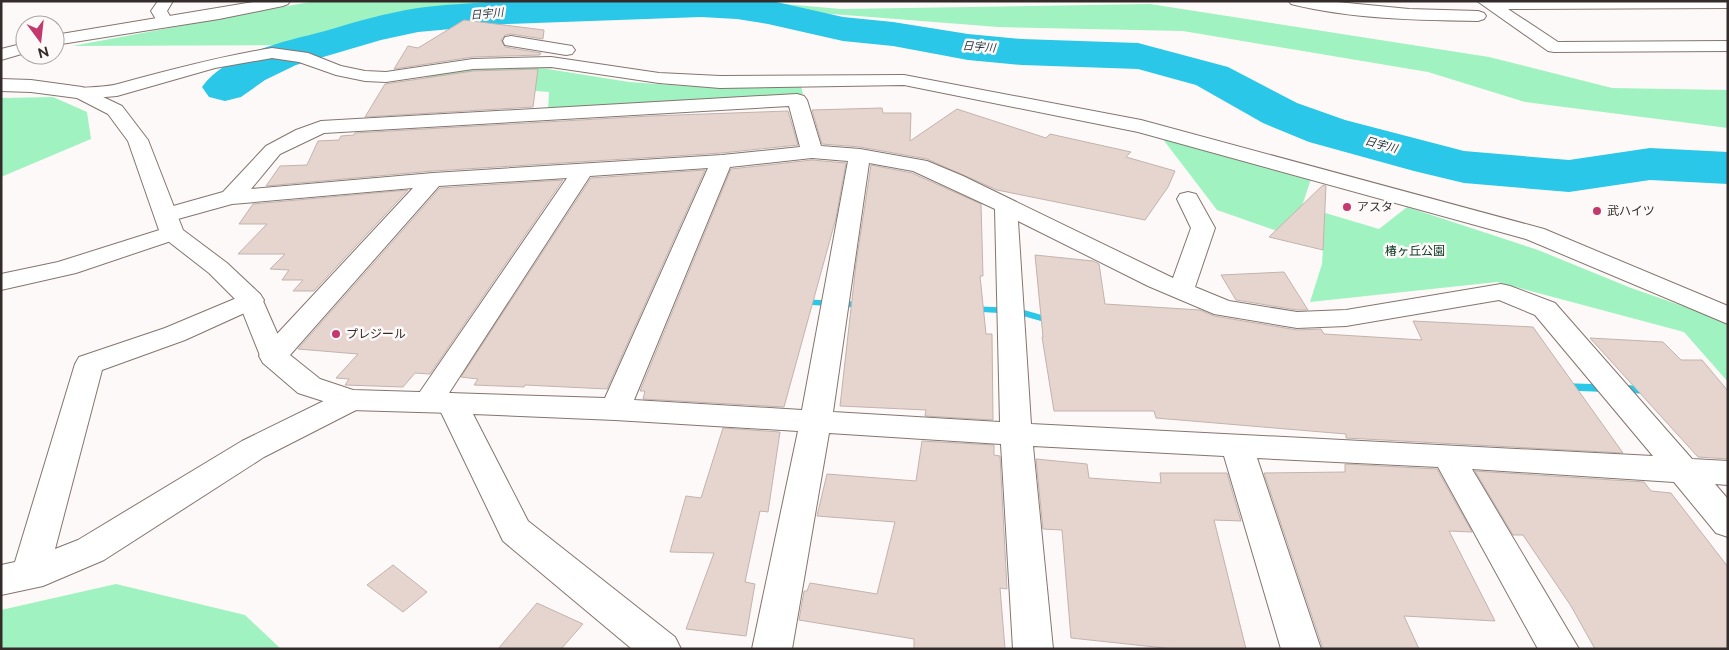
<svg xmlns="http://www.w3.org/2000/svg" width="1729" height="650" viewBox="0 0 1729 650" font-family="Raleway,'Noto Sans JP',sans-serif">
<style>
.green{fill:#a0f3c1}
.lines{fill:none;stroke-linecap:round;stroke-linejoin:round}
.stream{fill:#2ac7e8;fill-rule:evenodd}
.river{fill:#2ac7e8;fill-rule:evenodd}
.building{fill:#e6d5cf;stroke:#c3b3ad}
.minor-casing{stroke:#84756f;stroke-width:2}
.tertiary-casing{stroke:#84756f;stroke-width:2}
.minor{fill:#fff;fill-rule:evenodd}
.tertiary{fill:#fff;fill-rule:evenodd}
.poi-dot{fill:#c3386d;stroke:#fdf9f8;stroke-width:2}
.labels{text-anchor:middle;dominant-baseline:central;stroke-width:5;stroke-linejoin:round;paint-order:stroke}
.far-water-label{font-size:11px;font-style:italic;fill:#1c343b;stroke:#fdf9f8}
.poi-label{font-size:12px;fill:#332c2a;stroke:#fdf9f8;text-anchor:start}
.park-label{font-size:12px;fill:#06351f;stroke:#fdf9f8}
</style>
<rect width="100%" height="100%" fill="#fdf9f8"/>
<!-- green -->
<g class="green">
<path d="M315,1h436l90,8 309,-5 339,53 123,31 116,2v38l-203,-26 -97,-30 -245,-41 -185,-4 -318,-25 -250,11 -138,32 -220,1z"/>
<path d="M476,67h59l94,15 85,6 87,-2 2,8 -255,15 1,-17 -51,-4 -106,5 44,-20z"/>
<path d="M53,97l34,15 4,27 -90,38v-79z"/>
<path d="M1162,138l149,41 -9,27 77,23 28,-22 131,43 93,38 86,30 11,5v59l-44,-50 -187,-50 -187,20 12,-38 1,-17 -106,-37z"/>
<path d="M116,584l129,31 36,34h-280v-39z"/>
</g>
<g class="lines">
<!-- stream -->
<g class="stream">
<path d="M797,299l69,3 5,3 -5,3 -73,-4 -1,-2z"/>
<path d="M969,306l48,2 42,12 2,2 -6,3 -39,-11 -51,-3 -2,-2z"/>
<path d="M1561,383l91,3 4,1 2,3 -2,3 -4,1 -95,-4 -2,-3z"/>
</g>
<!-- river -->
<path class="river" d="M498,1h274l71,16 50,5 75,12 54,5 116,4 90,24 69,36 48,17 119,31 105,9 81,-12 78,4v32l-78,-4 -81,12 -105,-9 -50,-12 -105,-29 -46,-19 -67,-38 -58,-16 -116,-4 -54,-5 -75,-14 -50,-5 -75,-17 -31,-5 -36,-2 -194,7 -89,8 -37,8 -85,25 -31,15 -24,17 -16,4 -16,-4 -7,-10c24,-34 85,-46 123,-56 30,-9 61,-18 93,-23 26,-4 53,-4 80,-7z"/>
</g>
<!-- building -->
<g class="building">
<path d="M464,20l80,10 -1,9 -32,-5 -6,1 -4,5 4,7 36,6 -1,2 -67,2 -79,12 14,-23 10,2z"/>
<path d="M538,69l-5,38 -168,10 20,-33 88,-13z"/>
<path d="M882,108l1,5h28l-1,28 47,-32 89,29 4,-4 81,18 -5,5 49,14 -7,16 -23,33 -148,-30 -70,-31 -67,-12 -38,-3 -10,-34z"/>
<path d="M788,111l10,34 -76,8 -289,18 -167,15 14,-20 27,-1 11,-24 21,-1 2,-4 13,-1 1,-2 295,-17z"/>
<path d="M812,160l34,3 -10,55 -52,189 -141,-8 2,-8h-5l91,-222z"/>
<path d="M871,165l41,8 69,31 2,72h-3l6,58h6l1,86 -68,-4 1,-6 -86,-4 16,-142z"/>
<path d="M705,170l-98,219 -82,-4 -1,2 -50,-2 4,-6 -17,-2 130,-199z"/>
<path d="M563,180l-133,194 -15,-1 -12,14 -58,-2 4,-6 -13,-1 22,-24 -60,-5 142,-161z"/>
<path d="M1323,185l3,1 -3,64 -54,-13z"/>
<path d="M408,190l-94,101h-21l10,-11h-21l7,-10 -19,-1 15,-15h-47l29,-30h-28l14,-20z"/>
<path d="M1035,255l58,6 6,3 6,40 95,6 14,6 83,14 24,-1 3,5 98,6 -9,-19 120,6 90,126 -277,-15v-4l-190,-16 -2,-7h-100l-12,-74h1z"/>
<path d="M1284,272l24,38h-11l-61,-10 -15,-25z"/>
<path d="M1590,338l73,4 18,18h21l26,31v68l-30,-2z"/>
<path d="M723,428l57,4 -12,80 -8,-1 -15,71 10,2 -9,52 -60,-7 28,-76 -44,-1 16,-56 15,2z"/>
<path d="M922,441l72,4v10l6,1 7,133 -7,-1 5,61h-91v-10l-115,-19 5,-29h3l3,-8 67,11 18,-72 -78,-6 10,-42 89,7z"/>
<path d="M1036,459l51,5 2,14 72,5 -1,-10h67l14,48 -27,-1 32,129h-72l-103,-11 -9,-108 -19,-1z"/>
<path d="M1345,464l92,5 35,63 -23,-1 46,90 -91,-5 15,33h-96l-59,-176 81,-1z"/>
<path d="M1475,471l169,11 7,9 20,2 57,74v82h-133l-24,-43 -48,-71h-10z"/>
<path d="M393,565l34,27 -24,20 -36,-27z"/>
<path d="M537,603l46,21 -22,25h-63z"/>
</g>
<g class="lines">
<!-- minor casing -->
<g class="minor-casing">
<g id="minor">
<path d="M158,1h15l-6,10 7,12 -2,3h-12l-9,-15z"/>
<path d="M1289,1h38l82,8 69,2 6,2 2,3 -2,3 -6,2c-62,-1 -127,-2 -187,-17z"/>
<path d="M1477,1h251v7l-220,1 50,33 170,-1v10l-174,1 -6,-1z"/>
<path d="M511,36l55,9 6,1 3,4 -3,4 -6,1 -61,-10 -2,-4 2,-4z"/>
<path d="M272,48l36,5 33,13 24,5 21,1 87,-13 78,-2 108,16 61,3 184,-1 237,45 403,109 184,77v18l-202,-85 -388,-107 -234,-47 -184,3 -61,-5 -108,-16 -78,2 -87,13 -21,-1 -29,-6 -37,-13 -27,-4 -57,10 -98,28 -35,3 -7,-2 -2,-4 2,-4c14,-3 29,-1 43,-5 51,-14 101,-27 154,-36z"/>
<path d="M797,94l7,2 3,4 14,46 39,3 67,12 36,15 210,102 18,-50 -14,-29 3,-5 8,-2 8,2 19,34 -20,59 34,14 68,11 49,-2 155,-26 9,2 45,17 137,156 36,2v24l-13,-1 13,15v38l-12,-4 -42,-51 -202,-13 107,180h-41l-100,-182 -181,-9 64,191h-40l-57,-193 -191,-10 20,203h-40l-12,-205 -172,-11 -37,216h-40l46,-218 -183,-11 -142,-6 55,107 147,116 6,12h-49l-129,-108 -64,-133 -11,4 -11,-3 -4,-7 154,-224 -128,8 -156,177 -10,2 -10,-2 -4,-7 4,-7 150,-161 -181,16 -65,18 -8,-2 -4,-5 4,-5 64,-18 43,-46 30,-16 25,-9zM789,106l11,41 -78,8 -289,18 -182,16 29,-35 44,-21zM812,158l36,3 -46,249 -168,-10 96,-233zM869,163l44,8 82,38 5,213 -167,-10zM708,168l-103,230 -156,-5 141,-217zM1018,221l130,65 66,28 83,14 49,-2 153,-26 36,15 118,141 -622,-32z"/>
<path d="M172,226l8,2 4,5 -4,5 -104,35 -75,17v-16l57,-12z"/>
<path d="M251,292l9,2 4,6 -4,6 -75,34 -83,30 -47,179 23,-9 164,-99 98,-48 11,-3 11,3 4,7 -4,7 -98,50 -160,103 -61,26 -42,9v-30l14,-3 60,-198 4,-7 86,-29z"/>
</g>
</g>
<!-- tertiary casing -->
<g class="tertiary-casing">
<g id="tertiary">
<path d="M259,1h31l-2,3 -5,2 -64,13 -164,26v-10z"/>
<path d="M25,43v10l-24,7v-11z"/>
<path d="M1,79l30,1 51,7 40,19 26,34 35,90 44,33 33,31 25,57 35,28 33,11 99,3 11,3 4,7 -4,7 -11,3 -101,-3 -53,-17 -35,-30 -24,-60 -30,-30 -45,-35 -4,-5 -32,-92 -20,-27 -31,-16 -46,-6 -30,-1z"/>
</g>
</g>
<!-- minor -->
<use href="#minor" class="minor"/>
<!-- tertiary -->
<use href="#tertiary" class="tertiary"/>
</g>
<!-- markers -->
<g class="poi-dot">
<circle cx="1347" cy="207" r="5"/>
<circle cx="1597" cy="211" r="5"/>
<circle cx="336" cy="334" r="5"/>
</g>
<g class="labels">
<!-- far-water labels -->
<g class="far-water-label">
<text transform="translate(487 14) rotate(-5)">日宇川</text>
<text transform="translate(979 47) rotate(4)">日宇川</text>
<text transform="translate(1381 145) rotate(15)">日宇川</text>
</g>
<!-- poi labels -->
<g class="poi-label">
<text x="1357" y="207">アスタ</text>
<text x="1607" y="211">武ハイツ</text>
<text x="346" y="334">プレジール</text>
</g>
<!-- park labels -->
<g class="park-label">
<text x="1415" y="251">椿ヶ丘公園</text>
</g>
</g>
<!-- border -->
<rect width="1729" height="650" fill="none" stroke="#332c2a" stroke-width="5"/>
<!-- north arrow -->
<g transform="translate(40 40) rotate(165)"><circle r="24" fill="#fdf9f8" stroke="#aca7a6"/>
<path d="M0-4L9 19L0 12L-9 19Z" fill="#c3386d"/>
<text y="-8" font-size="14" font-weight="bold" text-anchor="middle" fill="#332c2a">N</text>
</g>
</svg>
